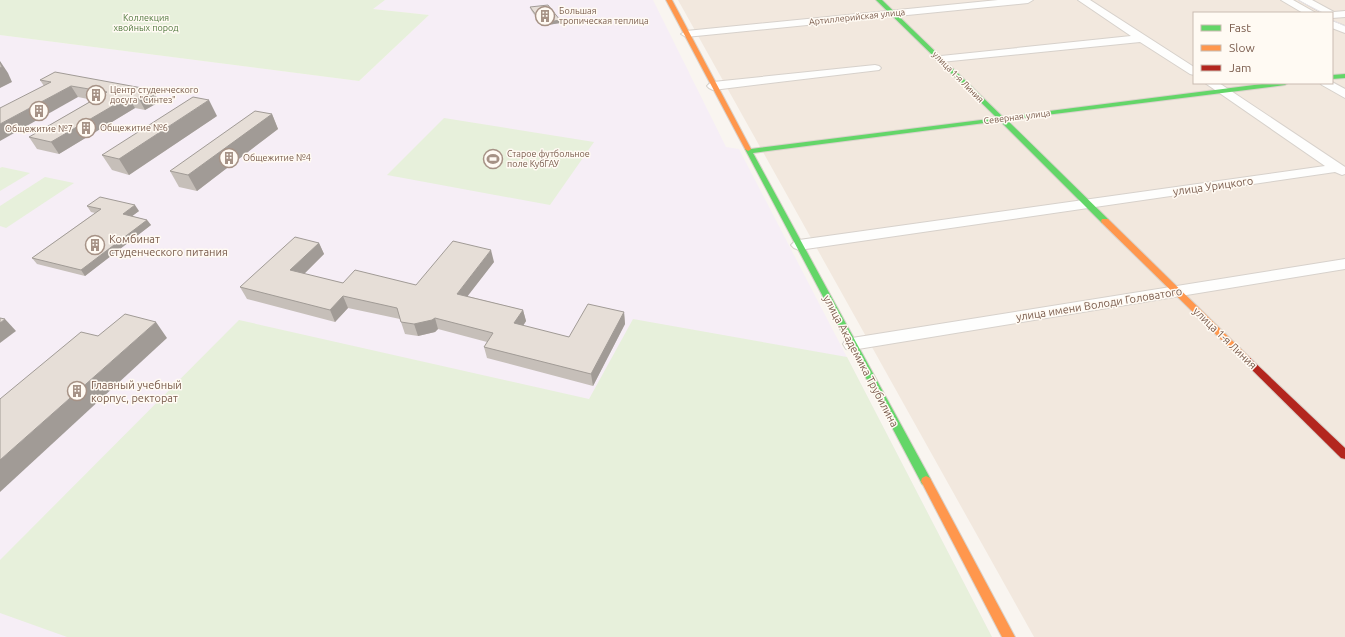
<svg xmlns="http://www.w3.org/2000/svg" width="1345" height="637" viewBox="0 0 1345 637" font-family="Ubuntu,sans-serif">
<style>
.residential{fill:#f2e8de;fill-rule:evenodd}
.education{fill:#f6eef6}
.green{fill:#e7f0db}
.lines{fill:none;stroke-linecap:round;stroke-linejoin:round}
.street-casing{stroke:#d7d1cb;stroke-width:2}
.fast-casing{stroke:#d9d2cb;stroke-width:2}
.slow-casing{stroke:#d9d2cb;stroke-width:2}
.jam-casing{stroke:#d9d2cb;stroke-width:2}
.street{fill:#fefefd;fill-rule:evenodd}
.fast{fill:#63d668;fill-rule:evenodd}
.slow{fill:#ff974d;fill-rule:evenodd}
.jam{fill:#b3261e;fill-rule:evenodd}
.tram{stroke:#e6e3e7;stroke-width:1}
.wall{fill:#c6bfb9}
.shaded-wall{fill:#a19b96}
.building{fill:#e6ded7;stroke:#a19b96}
.labels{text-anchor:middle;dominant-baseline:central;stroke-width:3;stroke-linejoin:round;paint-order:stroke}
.far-poi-label{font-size:9px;fill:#7a5c4d;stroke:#fffaf3;text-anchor:start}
.far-street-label{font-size:9px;fill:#7a5c4d;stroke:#fffaf3}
.far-park-label{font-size:9px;fill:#537a41;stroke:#fffaf3}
.street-label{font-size:11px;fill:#7a5c4d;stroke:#fffaf3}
.poi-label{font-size:11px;fill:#7a5c4d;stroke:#fffaf3;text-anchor:start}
</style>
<rect width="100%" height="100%" fill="#f9f5f0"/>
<!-- residential -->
<path class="residential" d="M678,0h667v637h-311zM1194,13h138v70h-138z"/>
<!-- education -->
<path class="education" d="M385,0h268l73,147 13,2 253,488h-992v-602l359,46 70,-66 -57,-6z"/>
<!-- green -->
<g class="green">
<path d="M0,0h385l-12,9 56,6 -70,66 -359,-46z"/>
<path d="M444,118l150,24 -44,63 -163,-30z"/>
<path d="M2,167l28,6 -30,18v-23z"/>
<path d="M45,177l29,6 -68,45 -6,-2v-20z"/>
<path d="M633,319l214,38 145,280h-925l-67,-24v-53l239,-240 350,79z"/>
</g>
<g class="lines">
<!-- street casing -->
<g class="street-casing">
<g id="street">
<path d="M998,0h35l-5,3 -342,34 -5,-3 5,-3z"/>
<path d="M1078,0h12l104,67v8l-4,-1 -50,-32 -199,20 -6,-3 6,-3 190,-20z"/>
<path d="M1281,0h12l23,13h-13z"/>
<path d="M1299,0h13l22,12 11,-1v6l-13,1v-5h-10z"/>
<path d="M1332,21l13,5v7l-13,-5z"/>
<path d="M875,65l4,1 2,2 -2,2 -166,20 -4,-2 -2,-2 2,-2 4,-2z"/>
<path d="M1332,82l13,7v9l-23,-13 -2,-2h12z"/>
<path d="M1205,83h14l126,84v7l-3,1 -7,-3 -536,78 -5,-2 -3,-3 3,-3 5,-2 526,-74z"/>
<path d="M1345,259v10l-493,81 -6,-1 -3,-5 3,-5 6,-1z"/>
</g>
</g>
<!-- fast casing -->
<g class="fast-casing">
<g id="fast">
<path d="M876,0h6l121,117 267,-34h18l-3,2 -278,35 101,99 1,2 -1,2h-6l-102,-102 -247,32 177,325 1,3 -1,3 -4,2 -4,-2 -177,-335 3,-2 3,2 246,-31z"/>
<path d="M1345,74v4l-13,1v-4z"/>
</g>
</g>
<!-- slow casing -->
<g class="slow-casing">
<g id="slow">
<path d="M666,0h6l79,149 -1,1 -2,1 -3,-2z"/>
<path d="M1102,219h6l141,138 2,2 -2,2h-6l-141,-138 -1,-2z"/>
<path d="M926,476l4,2 85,159h-13l-81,-156 1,-3z"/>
</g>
</g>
<!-- jam casing -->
<g class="jam-casing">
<path id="jam" d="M1246,355l3,2 96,91v11l-4,-1 -98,-97 -2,-2 2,-2z"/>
</g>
<!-- street -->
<use href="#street" class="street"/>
<!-- fast -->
<use href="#fast" class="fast"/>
<!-- slow -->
<use href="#slow" class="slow"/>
<!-- jam -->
<use href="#jam" class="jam"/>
<!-- tram -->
<g class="tram">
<path d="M1298,0l25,13"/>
<path d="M1332,20l13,6"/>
</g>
</g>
<!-- wall -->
<g class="wall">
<path d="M530,7l30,13v3l-18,3 -11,-16z"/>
<path d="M40,80l119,22 -14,8 -10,-2 -76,46 -22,-5 -8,-12 64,-37 -15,-3 -34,-11z"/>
<path d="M272,114l6,15 -81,62 -18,-4 -9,-16z"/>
<path d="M217,116l-88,59 -17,-5 -10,-15z"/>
<path d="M87,206l52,5 -7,5 15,4 4,5 -66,51 -48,-12 -5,-6 63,-45 -4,-1z"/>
<path d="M319,243l5,11 -20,20 39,9 73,2 78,-23 -27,34 56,14 3,11 -3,5 46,11 55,-25 1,12 -32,62 -106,-28 -3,-11 3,-5 -49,-13 -3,3 -17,4 -13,-2 -5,-15 -52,-11 -13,14 -88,-23 -7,-12z"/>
</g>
<!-- shaded-wall -->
<g class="shaded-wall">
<path d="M560,20v3l-18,3v-3z"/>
<path d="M0,61l8,12 4,9 -12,6z"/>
<path d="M71,86l7,11 -78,44v-17z"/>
<path d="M153,90l6,12 -14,8 -6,-11z"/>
<path d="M128,97l7,11 -76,46 -8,-12z"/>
<path d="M209,100l8,16 -88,59 -10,-16z"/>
<path d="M272,114l6,15 -81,62 -9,-16z"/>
<path d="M135,205l4,6 -12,9 -4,-6z"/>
<path d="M147,220l4,5 -66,51 -4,-6z"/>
<path d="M319,243l5,11 -28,28 -6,-12z"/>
<path d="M491,250l3,12 -34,44 -3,-12z"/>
<path d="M343,296l5,12 -13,14 -5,-12z"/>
<path d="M523,310l3,11 -9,14 -3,-12z"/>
<path d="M624,312l1,12 -32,62 -2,-12z"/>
<path d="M435,318l3,11 -3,3 -17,4 -4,-12z"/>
<path d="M5,319l11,12 -16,12v-20z"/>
<path d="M156,322l11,16 -167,154v-32z"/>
</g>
<!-- building -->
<g class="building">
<path d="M548,5l12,15 -18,3 -12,-16z"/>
<path d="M0,62l2,5 -2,1z"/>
<path d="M55,72l98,18 -14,9 -11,-2 -77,45 -22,-5 78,-45 -36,-6 -71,38v-16l51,-26 -11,-2z"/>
<path d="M193,97l16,3 -90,59 -17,-4z"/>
<path d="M255,111l17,3 -84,61 -18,-4z"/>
<path d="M100,197l35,8 -12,9 24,6 -66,50 -49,-12 69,-49 -14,-3z"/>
<path d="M295,237l24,6 -29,27 53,13 12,-13 61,15 37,-44 38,9 -34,44 66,16 -9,13 55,14 19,-33 36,8 -33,62 -107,-27 9,-14 -58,-15 -3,2 -18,4 -13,-2 -4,-14 -54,-12 -13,14 -90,-23z"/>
<path d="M125,314l31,8 -156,138v-61l81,-67 17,4z"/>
<path d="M0,318l5,1 -5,4z"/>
</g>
<!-- icons -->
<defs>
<g id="building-ring" transform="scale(1)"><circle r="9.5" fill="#fffaf3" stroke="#a69286" stroke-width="1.5"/><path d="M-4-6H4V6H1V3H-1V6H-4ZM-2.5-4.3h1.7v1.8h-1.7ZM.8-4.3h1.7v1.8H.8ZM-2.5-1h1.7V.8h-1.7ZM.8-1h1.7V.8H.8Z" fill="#a69286"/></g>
<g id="stadium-ring" transform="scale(1)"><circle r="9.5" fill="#fffaf3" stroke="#a69286" stroke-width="1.5"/><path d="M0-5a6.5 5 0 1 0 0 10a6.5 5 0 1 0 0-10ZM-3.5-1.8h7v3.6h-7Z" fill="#a69286"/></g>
</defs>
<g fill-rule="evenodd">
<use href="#building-ring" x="545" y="16"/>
<use href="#building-ring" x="96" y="95"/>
<use href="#building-ring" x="39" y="111"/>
<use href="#building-ring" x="86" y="128"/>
<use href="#building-ring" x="229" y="158"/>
<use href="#stadium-ring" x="493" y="159"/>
<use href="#building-ring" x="95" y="245"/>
<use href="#building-ring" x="77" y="391"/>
</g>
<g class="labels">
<!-- far-poi labels -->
<g class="far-poi-label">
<text x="559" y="11">Большая<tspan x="559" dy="10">тропическая теплица</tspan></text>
<text x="110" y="90">Центр студенческого<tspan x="110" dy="10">досуга "Синтез"</tspan></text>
<text x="100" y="128">Общежитие №6</text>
<text x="39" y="129" text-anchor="middle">Общежитие №7</text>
<text x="507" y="154">Старое футбольное<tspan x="507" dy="10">поле КубГАУ</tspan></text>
<text x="243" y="158">Общежитие №4</text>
</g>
<!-- far-street labels -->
<g class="far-street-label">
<text transform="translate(857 17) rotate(-6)">Артиллерийская улица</text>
<text transform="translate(958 77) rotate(45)">улица 1-я Линия</text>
<text transform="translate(1017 117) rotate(-7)">Северная улица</text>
</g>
<!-- far-park labels -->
<g class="far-park-label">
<text x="146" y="18">Коллекция<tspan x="146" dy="10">хвойных пород</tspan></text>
</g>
<!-- street labels -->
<g class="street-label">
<text transform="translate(1213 186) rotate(-8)">улица Урицкого</text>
<text transform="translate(1099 304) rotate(-9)">улица имени Володи Головатого</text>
<text transform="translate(1225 338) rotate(44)">улица 1-я Линия</text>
<text transform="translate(861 361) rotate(62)">улица Академика Трубилина</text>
</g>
<!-- poi labels -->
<g class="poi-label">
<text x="109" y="239">Комбинат<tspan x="109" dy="13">студенческого питания</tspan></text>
<text x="91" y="385">Главный учебный<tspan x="91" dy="13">корпус, ректорат</tspan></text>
</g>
</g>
<!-- legend -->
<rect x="1193" y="12" width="140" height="72" fill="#fffaf3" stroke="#cabbb1"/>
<rect x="1201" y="25" width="20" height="6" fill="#63d668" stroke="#cabbb1"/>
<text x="1229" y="32" font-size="12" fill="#7a5c4d">Fast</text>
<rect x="1201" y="45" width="20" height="6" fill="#ff974d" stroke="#cabbb1"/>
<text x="1229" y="52" font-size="12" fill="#7a5c4d">Slow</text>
<rect x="1201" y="65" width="20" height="6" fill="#b3261e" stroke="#cabbb1"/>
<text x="1229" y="72" font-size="12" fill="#7a5c4d">Jam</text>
</svg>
